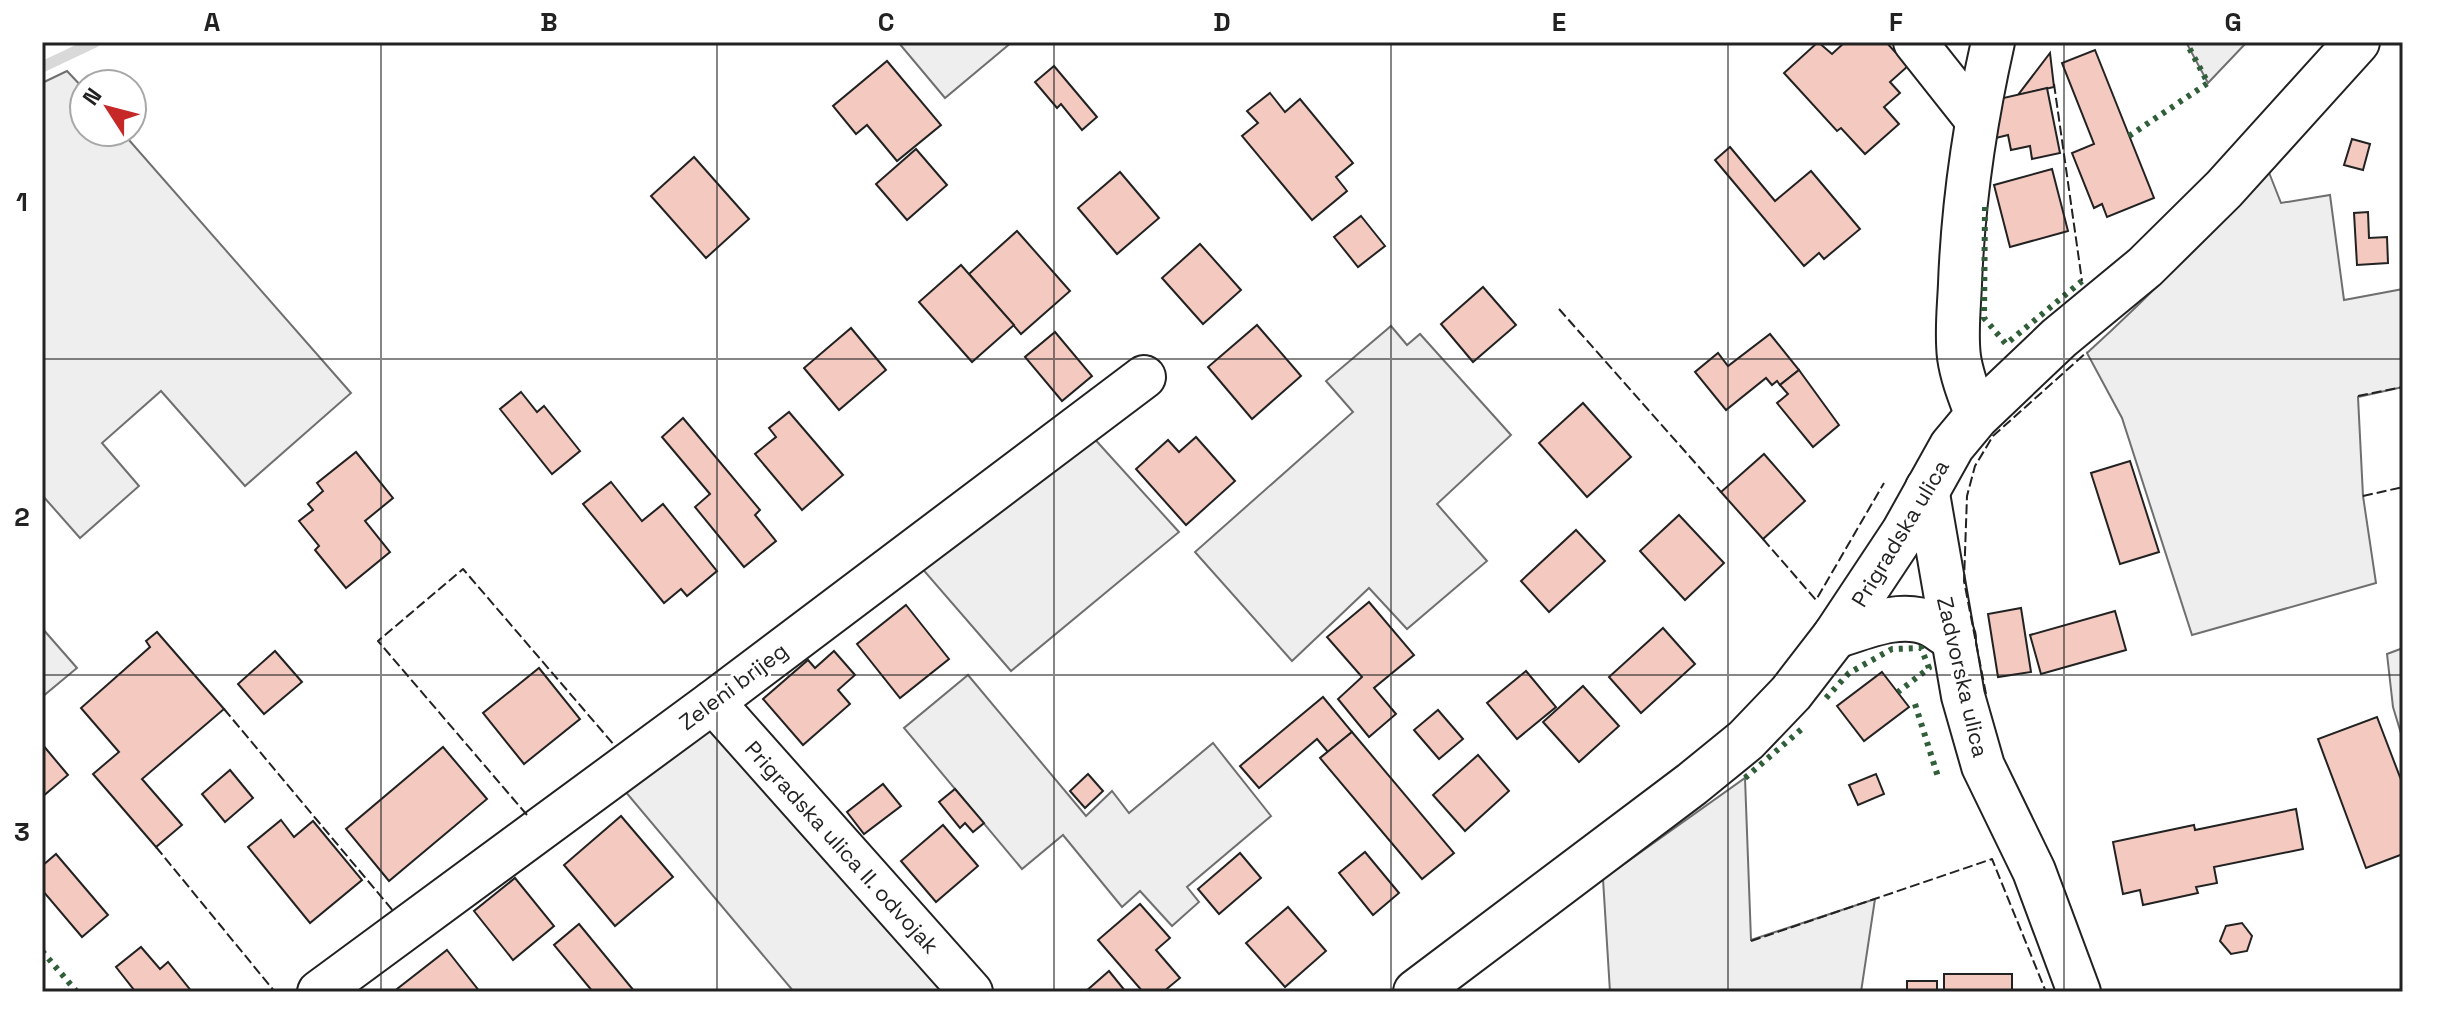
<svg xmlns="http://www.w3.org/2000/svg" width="2445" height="1034" viewBox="0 0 2445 1034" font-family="'Space Grotesk',sans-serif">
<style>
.green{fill:#eee;stroke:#6f6f6f;stroke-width:2}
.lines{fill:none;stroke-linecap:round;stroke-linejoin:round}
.stream{stroke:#d9d9d9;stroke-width:11}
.building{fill:#f3c9c0;stroke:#222;stroke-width:2}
.minor-casing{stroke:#222;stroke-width:46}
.major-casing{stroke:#222;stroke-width:48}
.minor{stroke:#fff;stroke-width:42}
.major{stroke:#fff;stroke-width:44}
.hedge{stroke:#2f5e38;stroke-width:6;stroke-dasharray:4 6;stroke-linecap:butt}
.fence{stroke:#222;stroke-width:2;stroke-dasharray:10 4;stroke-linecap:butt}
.grid{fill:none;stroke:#222;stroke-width:2;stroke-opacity:0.55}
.labels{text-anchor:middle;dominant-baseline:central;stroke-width:6;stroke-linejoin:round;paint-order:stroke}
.street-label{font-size:22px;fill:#222;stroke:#fff}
.neatline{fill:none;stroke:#222;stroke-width:3}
.grid-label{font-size:26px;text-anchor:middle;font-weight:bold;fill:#222}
</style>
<rect width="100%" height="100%" fill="#fff"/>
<!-- green -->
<g class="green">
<path d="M898,42h114l-67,56z"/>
<path d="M2186,42h61l-39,41z"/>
<path d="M67,71l17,18v43h38l229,261 -106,93 -84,-95 -59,52 37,43 -59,52 -38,-43v-412z"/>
<path d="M2268,170l13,33 49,-8 14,105 59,-11v98l-45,10 5,99 13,87 -184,52 -70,-217 -35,-65c64,-58 123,-119 181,-183z"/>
<path d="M1391,326l16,19 13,-11 91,101 -74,69 50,57 -80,68 -38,-41 -77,73 -97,-109 158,-140 -27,-31z"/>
<path d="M1091,435l88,97 -168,139 -92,-106z"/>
<path d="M42,628l35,40 -35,29z"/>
<path d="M2403,648v92l-10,-33 -6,-53z"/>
<path d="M968,675l118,141 26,-25 17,22 84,-70 58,73 -84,71 12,15 -27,24 -32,-35 -18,16 -59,-72 -41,34 -118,-141z"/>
<path d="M706,724l235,265 -3,3h-144l-175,-208z"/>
<path d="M1745,778l6,162 124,-41 -14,93h-251l-7,-113z"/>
</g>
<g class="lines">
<!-- stream -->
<path class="stream" d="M42,67l53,-25"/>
</g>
<!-- building -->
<g class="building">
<path d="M1818,42l14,12 13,-12h41l22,24 -18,16 10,11 -16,14 15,17 -34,30 -24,-26 -4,3 -53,-58z"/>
<path d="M2095,50l59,148 -47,19 -5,-13 -8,4 -22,-55 22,-9 -32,-81z"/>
<path d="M2050,53l4,34 -36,8z"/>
<path d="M887,61l54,64 -44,36 -30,-36 -11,9 -23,-28z"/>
<path d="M1054,66l43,51 -15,13 -21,-26 -4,4 -22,-26z"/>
<path d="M2047,88l13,65 -28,6 -2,-13 -19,4 -3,-15 -12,3 3,-39z"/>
<path d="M1270,93l15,19 15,-13 53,64 -17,14 11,14 -35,29 -70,-84 16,-13 -11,-12z"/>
<path d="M2352,139l18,5 -7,26 -19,-5z"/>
<path d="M1730,147l45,54 36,-30 49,58 -36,30 -5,-6 -15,13 -89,-106z"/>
<path d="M916,149l31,36 -40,35 -31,-36z"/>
<path d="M694,157l55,62 -43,39 -55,-62z"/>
<path d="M2052,169l16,62 -58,16 -16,-62z"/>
<path d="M1120,172l39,46 -42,36 -39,-46z"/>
<path d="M2368,212l1,26 18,-1 1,26 -31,2 -3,-52z"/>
<path d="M1361,216l24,30 -27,21 -24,-30z"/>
<path d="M1017,231l53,60 -49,43 -52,-60z"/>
<path d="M1200,244l41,46 -38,34 -41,-46z"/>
<path d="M961,265l53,60 -42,37 -53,-60z"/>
<path d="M1483,287l33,38 -43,37 -32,-38z"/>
<path d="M1257,325l44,51 -49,43 -44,-52z"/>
<path d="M851,328l35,42 -47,40 -35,-42z"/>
<path d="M1055,332l37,44 -30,25 -37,-44z"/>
<path d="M1770,334l29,36 -19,15 -3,-4 -5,4 -6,-7 -40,32 -31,-38 23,-19 10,13z"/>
<path d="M1799,370l40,55 -26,22 -36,-44 11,-9 -8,-9z"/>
<path d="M521,392l16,20 7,-6 36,45 -28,23 -52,-65z"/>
<path d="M1583,403l48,54 -44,40 -48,-54z"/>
<path d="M789,412l54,63 -41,35 -47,-56 21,-17 -7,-9z"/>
<path d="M683,418l77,92 -5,5 21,26 -32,26 -49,-60 15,-13 -48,-57z"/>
<path d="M1196,437l39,44 -49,44 -50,-56 32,-29 11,12z"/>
<path d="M356,452l37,46 -28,23 25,31 -44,36 -31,-38 4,-4 -20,-25 14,-11 -5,-6 15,-13 -6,-8z"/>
<path d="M1764,454l41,47 -42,38 -42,-47z"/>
<path d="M2130,461l29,91 -39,12 -29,-91z"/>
<path d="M611,482l31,39 21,-17 54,67 -30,25 -6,-7 -17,14 -81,-99z"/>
<path d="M1679,515l45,48 -39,37 -45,-49z"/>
<path d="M1576,530l29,31 -56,51 -28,-31z"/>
<path d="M1369,602l45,53 -40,33 22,26 -27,23 -31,-38 24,-22 -35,-40z"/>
<path d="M906,605l43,54 -49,39 -43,-54z"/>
<path d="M2021,608l10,64 -33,5 -10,-63z"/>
<path d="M2115,611l11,39 -85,24 -11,-39z"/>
<path d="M1663,628l32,36 -54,49 -32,-36z"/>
<path d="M157,632l67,77 -82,70 40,46 -26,22 -63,-73 26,-22 -38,-44 69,-61 -4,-6z"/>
<path d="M275,651l27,31 -38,32 -26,-30z"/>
<path d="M834,651l21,24 -17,15 12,14 -47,41 -40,-46 45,-39 7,8z"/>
<path d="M539,668l41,51 -56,45 -41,-51z"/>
<path d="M1526,671l30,36 -39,32 -30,-36z"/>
<path d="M1882,672l27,35 -45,34 -27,-35z"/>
<path d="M1583,686l36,40 -40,36 -36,-40z"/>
<path d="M1323,697l29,35 -24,20 -11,-13 -58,49 -19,-22z"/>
<path d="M1438,710l25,29 -24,20 -25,-29z"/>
<path d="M2377,717l26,68v69l-37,14 -48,-129z"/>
<path d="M1352,732l102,121 -32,26 -102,-121z"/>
<path d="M42,744l26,31 -26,22z"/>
<path d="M443,747l44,52 -98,82 -43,-52z"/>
<path d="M1478,755l31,36 -44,40 -32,-36z"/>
<path d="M230,770l23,28 -28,24 -23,-28z"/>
<path d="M1088,774l15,17 -18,17 -15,-17z"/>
<path d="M1876,774l8,20 -26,11 -9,-20z"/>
<path d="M883,784l18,22 -37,28 -17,-22z"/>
<path d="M955,789l29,34 -11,9 -8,-9 -5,5 -21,-26z"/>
<path d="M2296,809l7,40 -89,18 3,16 -21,4 2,6 -55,12 -3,-15 -17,4 -10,-52 81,-17 1,5z"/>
<path d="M621,816l52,61 -58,49 -51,-61z"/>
<path d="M281,820l13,17 19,-16 49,59 -52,43 -62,-76z"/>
<path d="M943,825l35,41 -42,36 -35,-41z"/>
<path d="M1365,852l34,41 -26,22 -34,-42z"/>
<path d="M1240,853l21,25 -42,36 -21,-25z"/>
<path d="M56,854l52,61 -26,22 -40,-47v-24z"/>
<path d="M515,878l39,48 -41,34 -39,-49z"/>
<path d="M1140,904l30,34 -14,12 24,28 -17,14h-20l-45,-52z"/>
<path d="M1288,907l38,44 -41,36 -39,-44z"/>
<path d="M2242,923l10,13 -5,15 -16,3 -11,-13 6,-15z"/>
<path d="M579,924l56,68h-42l-39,-47z"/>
<path d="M141,947l19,22 8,-7 24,30h-60l2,-2 -18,-23z"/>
<path d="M447,950l33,42h-81l-2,-3z"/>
<path d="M1109,971l17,21h-41z"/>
<rect x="1944" y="974" width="68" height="18"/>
<path d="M1907,981h30v11h-73h43z"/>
</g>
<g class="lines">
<!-- minor casing -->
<g class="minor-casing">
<g id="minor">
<path d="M1915,42l61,77"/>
<path d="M1977,416c-7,-19 -15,-38 -18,-59 -3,-24 0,-49 1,-73 3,-82 15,-162 33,-242"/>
<path d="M1927,488l36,208 20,70 51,105 45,121"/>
<path d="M713,702l258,290"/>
<path d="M319,992l394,-290 431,-325"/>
</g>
</g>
<!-- major casing -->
<g class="major-casing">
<g id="major">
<path d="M1835,636c29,-9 66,-26 96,-12 7,4 15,10 22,14"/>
<path d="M1416,992l276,-208 54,-44 45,-47 44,-57 69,-104 48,-86 25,-30 82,-78 86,-71 79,-78 133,-147"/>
</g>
</g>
<!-- minor -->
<use href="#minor" class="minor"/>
<!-- major -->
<use href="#major" class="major"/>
<!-- hedge -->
<g class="hedge">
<path d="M2129,136l79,-53 -22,-41"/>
<path d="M1985,207l-1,111 22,26 76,-63"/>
<path d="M1826,698l23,-25 43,-24 29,-1 8,20 -31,24"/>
<path d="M1915,704l24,76"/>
<path d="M1745,778l59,-51"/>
<path d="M42,951l35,41"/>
</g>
<!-- fence -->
<g class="fence">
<path d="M2054,84l28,197"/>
<path d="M1559,309l162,183"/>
<path d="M2358,396l45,-9"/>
<path d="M2363,496l40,-9"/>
<path d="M1763,539l53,61 68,-117"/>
<path d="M1986,694l-22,-113 3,-85 8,-30 18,-30 94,-84"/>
<path d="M224,709l170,203"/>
<path d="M527,815l-149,-174 85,-72 152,177"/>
<path d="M156,847l119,145"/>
<path d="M1751,941l241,-82 54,133"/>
</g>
</g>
<!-- grid -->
<path class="grid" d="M381,42v950M717,42v950M1054,42v950M1391,42v950M1728,42v950M2064,42v950M42,359h2361M42,675h2361"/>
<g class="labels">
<!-- street labels -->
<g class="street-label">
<text transform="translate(1900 533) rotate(-59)">Prigradska ulica</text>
<text transform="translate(1963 677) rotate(77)">Zadvorska ulica</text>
<text transform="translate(733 686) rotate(-37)">Zeleni brijeg</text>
<text transform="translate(842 847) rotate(48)">Prigradska ulica II. odvojak</text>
</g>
</g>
<!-- border -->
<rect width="2445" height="1034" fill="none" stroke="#ffffff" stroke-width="88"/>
<!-- north arrow -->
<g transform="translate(108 108) rotate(306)"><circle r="38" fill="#ffffff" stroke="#a7a7a7" stroke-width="2"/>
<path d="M0-6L14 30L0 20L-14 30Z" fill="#c62828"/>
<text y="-12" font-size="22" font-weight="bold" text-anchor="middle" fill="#222222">N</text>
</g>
<rect x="44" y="44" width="2357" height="946" class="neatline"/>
<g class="grid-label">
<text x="212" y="31">A</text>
<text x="549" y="31">B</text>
<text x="886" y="31">C</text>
<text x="1222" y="31">D</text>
<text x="1559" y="31">E</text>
<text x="1896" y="31">F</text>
<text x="2233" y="31">G</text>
<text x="22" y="211">1</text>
<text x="22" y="526">2</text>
<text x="22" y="841">3</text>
</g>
</svg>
